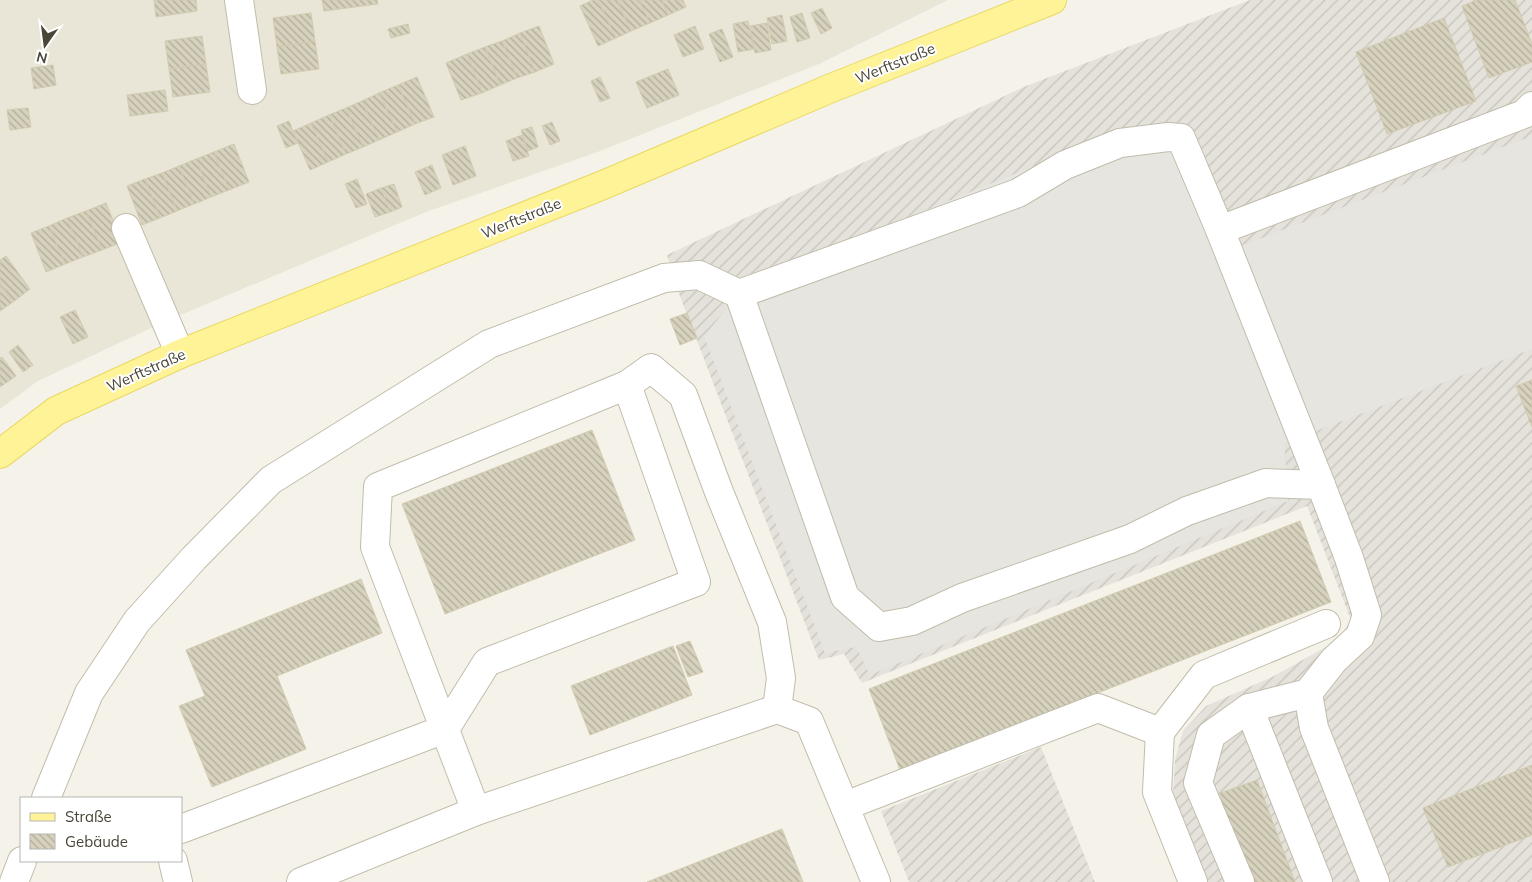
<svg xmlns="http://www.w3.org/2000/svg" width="1532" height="882" viewBox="0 0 1532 882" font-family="Mulish,sans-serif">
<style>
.residential{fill:#e9e6d7}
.industrial{fill:url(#industrial-furrows)}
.parking{fill:#e6e5e0}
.building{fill:url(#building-back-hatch);stroke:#d2cbb0}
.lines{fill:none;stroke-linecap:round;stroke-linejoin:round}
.minor-casing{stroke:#c1bdab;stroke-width:30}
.major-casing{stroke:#e9d863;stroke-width:30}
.minor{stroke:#fff;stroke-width:28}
.major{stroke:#fff398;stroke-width:28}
.labels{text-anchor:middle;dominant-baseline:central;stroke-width:4;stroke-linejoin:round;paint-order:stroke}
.street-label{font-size:15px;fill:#494537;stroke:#fff}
</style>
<defs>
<pattern id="industrial-furrows" width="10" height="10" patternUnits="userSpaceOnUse" patternTransform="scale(1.25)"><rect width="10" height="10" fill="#e4e2da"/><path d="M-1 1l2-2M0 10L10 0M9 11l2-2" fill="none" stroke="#c5c3bc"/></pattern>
<pattern id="building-back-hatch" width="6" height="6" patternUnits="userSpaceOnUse" patternTransform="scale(1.25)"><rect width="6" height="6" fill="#d7d2bd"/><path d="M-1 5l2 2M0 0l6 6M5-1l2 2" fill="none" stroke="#b0ac9a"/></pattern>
</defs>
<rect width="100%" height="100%" fill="#f5f3e9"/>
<!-- residential -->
<path class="residential" d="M0,0h948l-129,64 -224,89 -169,59 -262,110 -126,59 -38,28z"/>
<!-- industrial -->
<g class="industrial">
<path d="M1250,0h282v882h-324l-35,-88 2,-34 8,-29 23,-25 68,-30 59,-33 11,-12 7,-11 -44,-114 -445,177 -18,-29 -25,6 -141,-369 -11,-36 359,-169z"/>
<path d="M1041,747l54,135h-186l-28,-71z"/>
</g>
<!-- parking -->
<path class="parking" d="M1187,123l48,125 297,-112v213l-248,94 4,58 -418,174 -14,-28 -31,6 -121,-317 45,-54 351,-143z"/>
<!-- building -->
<g class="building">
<path d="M154,0h42l1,11 -41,6z"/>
<path d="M322,0h55l1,4 -54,7z"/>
<path d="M593,0h5l18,38 -18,8 -18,-40z"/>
<path d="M598,0h19l14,31 -15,7z"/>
<path d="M617,0h22l11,23 -19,8z"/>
<path d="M639,0h23l6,15 -18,8z"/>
<path d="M662,0h21l3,7 -18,8z"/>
<path d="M1477,0h38l17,44v18l-43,16 -27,-72z"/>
<path d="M822,8l10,20 -11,6 -10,-21z"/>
<path d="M311,13l4,28 -38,6 -4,-29z"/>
<path d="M802,13l8,25 -13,4 -7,-25z"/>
<path d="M782,15l5,26 -15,3 -5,-26z"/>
<path d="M1444,18l32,83 -89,33 -31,-82z"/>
<path d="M748,21l6,28 -16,3 -5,-28z"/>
<path d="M767,23l4,27 -16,3 -5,-27z"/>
<path d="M408,24l2,9 -19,5 -3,-9z"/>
<path d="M539,26l15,38 -19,8 -15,-39z"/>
<path d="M695,26l9,23 -21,8 -9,-22z"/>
<path d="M722,29l11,28 -13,5 -11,-28z"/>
<path d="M520,33l15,39 -18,6 -15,-37z"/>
<path d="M202,36l4,28 -37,5 -4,-28z"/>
<path d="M315,41l4,28 -38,5 -4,-27z"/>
<path d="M502,41l15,37 -17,7 -15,-38z"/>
<path d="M485,47l15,38 -18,8 -15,-39z"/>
<path d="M467,54l15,39 -21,7 -15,-37z"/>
<path d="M206,64l4,28 -37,5 -4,-28z"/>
<path d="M53,65l3,20 -22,4 -3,-21z"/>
<path d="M668,69l11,26 -32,13 -11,-26z"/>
<path d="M417,77l17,40 -19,7 -17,-39z"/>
<path d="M600,77l10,21 -10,4 -9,-21z"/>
<path d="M398,85l17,39 -18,8 -18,-39z"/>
<path d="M165,90l3,21 -38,5 -3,-21z"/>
<path d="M379,93l18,39 -18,8 -17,-39z"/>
<path d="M362,101l17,39 -16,7 -17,-39z"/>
<path d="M28,108l3,19 -21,3 -3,-20z"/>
<path d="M346,108l17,39 -17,7 -17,-39z"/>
<path d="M329,115l17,39 -18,8 -17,-39z"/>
<path d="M289,121l9,22 -12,5 -9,-22z"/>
<path d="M552,122l8,19 -10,4 -8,-19z"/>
<path d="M311,123l17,39 -18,8 -17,-39z"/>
<path d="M532,127l6,20 -10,4 -7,-21z"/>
<path d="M522,135l7,21 -16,5 -7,-20z"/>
<path d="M234,144l15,38 -20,8 -15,-38z"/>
<path d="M465,146l11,30 -23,9 -11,-30z"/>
<path d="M214,152l15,38 -18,7 -15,-38z"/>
<path d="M196,159l15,38 -17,7 -15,-38z"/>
<path d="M432,165l9,23 -16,7 -10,-23z"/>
<path d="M179,166l15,38 -17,7 -15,-38z"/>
<path d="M162,173l15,38 -17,7 -15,-39z"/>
<path d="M145,179l15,39 -18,7 -15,-39z"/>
<path d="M357,179l10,25 -11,4 -11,-24z"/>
<path d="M394,184l8,23 -12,5 -9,-24z"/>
<path d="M381,188l9,24 -15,5 -9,-23z"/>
<path d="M106,203l16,39 -20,8 -16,-39z"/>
<path d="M86,211l16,39 -19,7 -16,-39z"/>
<path d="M67,218l16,39 -18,7 -16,-38z"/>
<path d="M49,226l16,38 -19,8 -15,-39z"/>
<path d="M6,256l24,33 -17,13 -13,-18v-24z"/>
<path d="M0,284l13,18 -13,9z"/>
<path d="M75,310l13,27 -15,7 -13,-27z"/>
<path d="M687,313l10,25 -17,7 -10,-26z"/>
<path d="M18,345l15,20 -10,7 -14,-20z"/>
<path d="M2,357l14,19 -16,11v-29z"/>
<path d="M1532,380v47l-16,-41z"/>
<path d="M592,430l43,110 -190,74 -43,-110z"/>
<path d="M1300,521l31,81 -431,168 -31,-81z"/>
<path d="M361,579l21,54 -105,43 29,73 -94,38 -33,-81 26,-10 -19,-46z"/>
<path d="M690,641l13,31 -15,5 -12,-31z"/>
<path d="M673,646l19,49 -102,40 -19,-49z"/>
<path d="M1532,765v70l-84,32 -25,-59z"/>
<path d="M1257,780l38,102h-64l-30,-82z"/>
<path d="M782,829l21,53h-156z"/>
</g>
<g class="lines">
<!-- minor casing -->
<g class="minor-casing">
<g id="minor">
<path d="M239,0l13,90"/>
<path d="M126,228l54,126"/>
<path d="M1220,230l304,-116 8,-8"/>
<path d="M739,294l279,-101 47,-28 55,-22 48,-6 13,1 39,92 101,255 28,73 18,57 -7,21 -26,24 -26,33 6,35 61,154"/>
<path d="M1249,708l69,174"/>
<path d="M46,798l43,-105 48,-72 57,-63 77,-78 218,-136 175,-66 35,-3 40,19 106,303 34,30 33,-6 50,-23 168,-59 57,-28 79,-28 55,2"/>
<path d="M845,806l253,-98 62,24"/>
<path d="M476,811l-101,-264 3,-60 249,-102 24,-17 32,27 36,97 53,130 9,56 -4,31"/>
<path d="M181,829l264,-100 42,-67 209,-80 -69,-197"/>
<path d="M173,861l5,21"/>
<path d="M14,882l8,-21"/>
<path d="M301,882l175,-71 301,-102 32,12 67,161"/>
<path d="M1193,882l-36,-90 3,-60 44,-57 122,-51"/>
<path d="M1240,882l-42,-99 13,-48 38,-27 59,-15"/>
</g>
</g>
<!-- major casing -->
<g class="major-casing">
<path id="major" d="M0,454l56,-43 124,-57 423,-169 226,-96 223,-89"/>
</g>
<!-- minor -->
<use href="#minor" class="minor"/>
<!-- major -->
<use href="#major" class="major"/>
</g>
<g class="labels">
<!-- street labels -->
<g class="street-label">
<text transform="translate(895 63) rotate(-22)">Werftstraße</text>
<text transform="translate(521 218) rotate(-22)">Werftstraße</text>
<text transform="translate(146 370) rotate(-24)">Werftstraße</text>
</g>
</g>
<!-- legend -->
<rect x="20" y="797" width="162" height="65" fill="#ffffff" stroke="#b6b5af"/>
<rect x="30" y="813" width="25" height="8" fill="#fff398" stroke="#b6b5af"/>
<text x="65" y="822" font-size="15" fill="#494537">Straße</text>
<rect x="30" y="834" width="25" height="15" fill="url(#building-back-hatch)" stroke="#b6b5af"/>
<text x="65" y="847" font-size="15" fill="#494537">Gebäude</text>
<!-- north arrow -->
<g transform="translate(45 45) rotate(194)" stroke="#ffffff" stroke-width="4" paint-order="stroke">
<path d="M0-4L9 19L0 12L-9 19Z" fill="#494537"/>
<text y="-8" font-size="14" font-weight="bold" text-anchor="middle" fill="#494537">N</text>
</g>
</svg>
